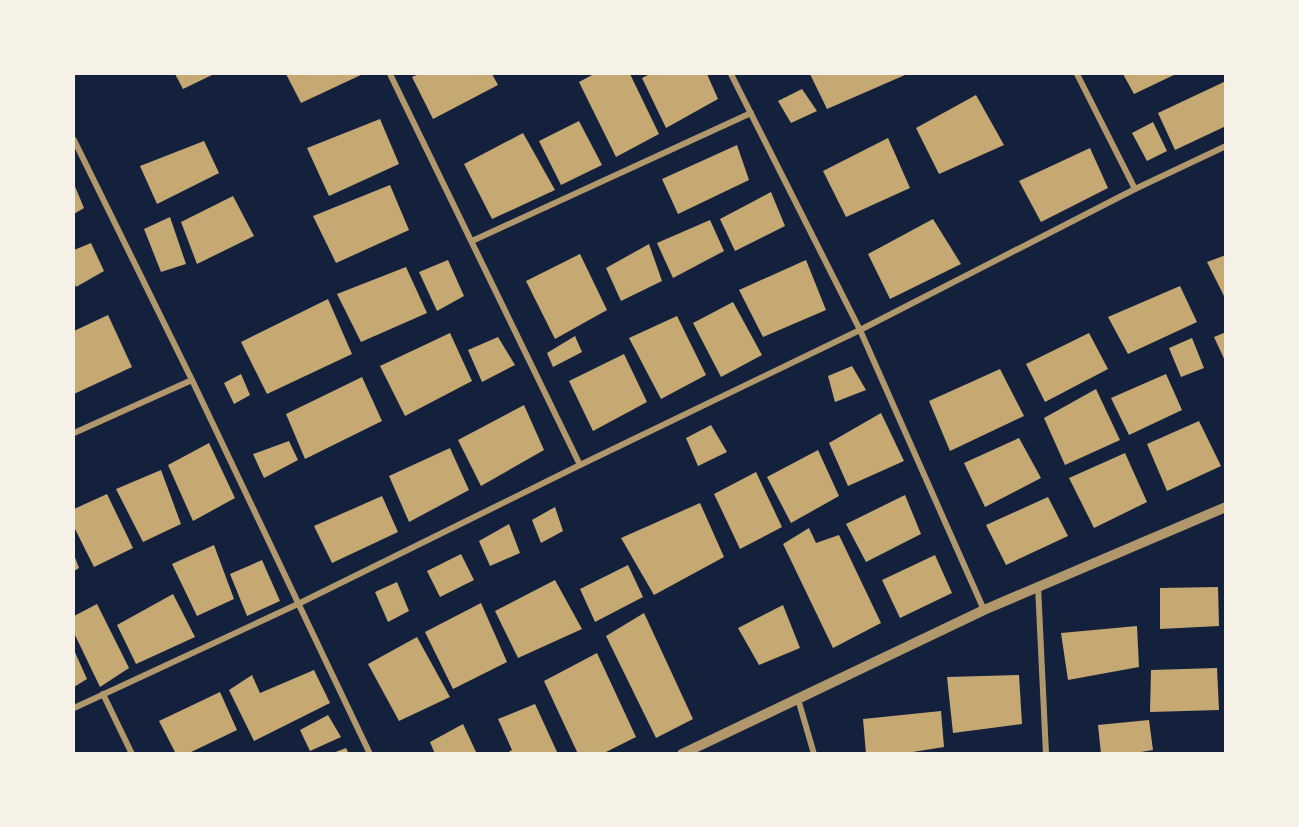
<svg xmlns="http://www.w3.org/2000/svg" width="1299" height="827" viewBox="0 0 1299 827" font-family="Arial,sans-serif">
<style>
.building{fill:#c6a872}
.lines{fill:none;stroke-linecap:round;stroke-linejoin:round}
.minor{stroke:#b1986c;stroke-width:6}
.tertiary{stroke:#b1986c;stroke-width:10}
</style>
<rect width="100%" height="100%" fill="#14213d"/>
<!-- building -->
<g class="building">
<path d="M175,74h39l-31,15z"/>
<path d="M286,74h77l-62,29z"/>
<path d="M419,74h73l6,11 -65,34 -21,-42z"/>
<path d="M594,74h36l29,60 -43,23 -37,-75z"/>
<path d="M650,74h57l11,25 -52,29 -24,-50z"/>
<path d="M810,74h94l1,1 -78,34z"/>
<path d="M1123,74h53l-42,20z"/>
<path d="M1226,81v45l-51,24 -17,-37z"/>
<path d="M802,89l15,22 -26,12 -13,-22z"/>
<path d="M976,95l28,50 -65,29 -23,-46z"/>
<path d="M380,119l19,45 -70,32 -22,-48z"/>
<path d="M579,121l23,44 -41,20 -22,-44z"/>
<path d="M1153,122l14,29 -20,10 -15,-28z"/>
<path d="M523,133l32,57 -63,29 -28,-55z"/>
<path d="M888,138l22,50 -64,29 -23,-46z"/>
<path d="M204,141l15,32 -62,31 -17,-38z"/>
<path d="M737,145l12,35 -71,34 -16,-35z"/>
<path d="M1090,148l18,40 -67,34 -22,-41z"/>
<path d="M74,184l10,24 -10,6z"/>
<path d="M390,185l19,45 -73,33 -23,-47z"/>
<path d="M771,192l14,34 -50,25 -15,-32z"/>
<path d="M233,196l21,40 -57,28 -16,-42z"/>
<path d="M170,217l16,47 -25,8 -17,-43z"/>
<path d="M933,219l28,45 -71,35 -22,-45z"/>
<path d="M710,220l14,31 -51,27 -16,-35z"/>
<path d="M91,243l13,28 -28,16 -2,-5v-32z"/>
<path d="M649,244l13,37 -41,20 -15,-33z"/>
<path d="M580,254l27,56 -52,29 -29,-58z"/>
<path d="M1226,255v45l-19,-38z"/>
<path d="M448,260l16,36 -27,15 -18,-39z"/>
<path d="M806,260l20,50 -63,27 -24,-47z"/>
<path d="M406,267l21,46 -66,29 -24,-48z"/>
<path d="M1180,286l17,36 -69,32 -20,-37z"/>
<path d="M328,299l24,55 -85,40 -26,-52z"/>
<path d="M733,302l29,53 -41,22 -28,-54z"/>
<path d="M108,315l24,52 -58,27v-63z"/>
<path d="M677,316l29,59 -45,24 -32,-61z"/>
<path d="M1226,332v31l-12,-26z"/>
<path d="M450,333l22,48 -67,35 -25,-50z"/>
<path d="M1089,333l19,36 -63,33 -19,-38z"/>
<path d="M575,336l7,16 -29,15 -6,-14z"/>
<path d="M498,337l17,28 -33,17 -14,-32z"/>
<path d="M1192,338l12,30 -23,9 -12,-29z"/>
<path d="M624,354l23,48 -54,29 -24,-50z"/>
<path d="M852,366l14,24 -31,12 -7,-26z"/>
<path d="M1000,369l24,47 -74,35 -21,-50z"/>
<path d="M241,374l9,21 -16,9 -10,-21z"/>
<path d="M1166,374l16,36 -53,25 -18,-37z"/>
<path d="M362,377l20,44 -77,38 -19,-45z"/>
<path d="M1096,389l24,51 -55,25 -21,-47z"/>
<path d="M524,405l20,45 -63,36 -23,-46z"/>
<path d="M881,413l23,48 -56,25 -19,-43z"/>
<path d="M1199,421l22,45 -54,25 -20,-47z"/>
<path d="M711,425l16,27 -29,14 -12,-28z"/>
<path d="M1019,438l22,40 -56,29 -21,-44z"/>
<path d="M289,441l9,19 -34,18 -11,-24z"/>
<path d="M209,443l26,55 -42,23 -25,-56z"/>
<path d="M450,448l19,42 -60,32 -20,-46z"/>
<path d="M818,450l21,46 -48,27 -24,-46z"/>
<path d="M1125,453l22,49 -53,26 -25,-50z"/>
<path d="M161,470l20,54 -38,18 -27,-53z"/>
<path d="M756,472l26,55 -42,22 -26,-55z"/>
<path d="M107,494l26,54 -39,19 -20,-40v-18z"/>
<path d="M905,495l16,39 -55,28 -20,-38z"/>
<path d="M382,496l16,36 -66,31 -18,-37z"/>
<path d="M1048,497l20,39 -62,29 -20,-40z"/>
<path d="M700,503l24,54 -70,38 -33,-57z"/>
<path d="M555,507l8,24 -22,12 -9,-23z"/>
<path d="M509,524l11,29 -30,13 -11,-25z"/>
<path d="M809,528l7,15 23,-8 42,88 -48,25 -50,-104z"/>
<path d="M214,545l20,54 -37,17 -25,-52z"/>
<path d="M461,554l13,26 -34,17 -13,-26z"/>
<path d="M74,555l5,13 -5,3z"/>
<path d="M935,555l17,38 -52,25 -18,-38z"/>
<path d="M262,560l18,41 -33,15 -17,-42z"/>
<path d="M628,565l15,32 -48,25 -15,-33z"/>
<path d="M555,580l27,49 -64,29 -23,-47z"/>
<path d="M397,582l12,29 -21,11 -13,-30z"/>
<path d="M1218,587l1,39 -59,3v-41z"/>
<path d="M173,594l22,43 -59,27 -19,-39z"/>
<path d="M481,603l26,59 -54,27 -28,-57z"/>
<path d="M97,604l32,64 -29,19 -26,-54v-17z"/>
<path d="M783,605l17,43 -41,17 -21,-37z"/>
<path d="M644,613l49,106 -37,19 -50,-102z"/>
<path d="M1137,626l2,41 -71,13 -7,-47z"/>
<path d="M417,637l33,60 -51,24 -31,-57z"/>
<path d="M74,650l13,29 -13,8z"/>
<path d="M597,653l39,84 -34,17h-24l-34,-73z"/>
<path d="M1217,668l2,42 -69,2 1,-42z"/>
<path d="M314,670l16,33 -76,38 -25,-51 23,-15 8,18z"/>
<path d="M1019,675l3,49 -69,9 -6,-56z"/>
<path d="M220,692l17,38 -50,24h-11l-17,-33z"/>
<path d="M535,704l23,50h-53l7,-4 -14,-31z"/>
<path d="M941,711l3,36 -44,7h-34l-3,-35z"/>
<path d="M328,715l13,22 -31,14 -10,-21z"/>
<path d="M1149,720l4,30 -24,4h-28l-3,-29z"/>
<path d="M463,724l14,30h-42l-5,-12z"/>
<path d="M346,748l3,6h-16v-1z"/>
</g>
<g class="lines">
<!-- minor -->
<g class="minor">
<path d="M390,74l190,391"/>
<path d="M731,74l129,256 124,280"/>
<path d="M1077,74l58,115"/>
<path d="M74,140l118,240 178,374"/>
<path d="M472,241l279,-128"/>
<path d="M74,433l118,-53"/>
<path d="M1038,586l8,168"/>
<path d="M103,694l29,60"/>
<path d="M798,699l16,55"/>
<path d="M74,708l226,-105 280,-138 280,-135 275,-141 91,-43"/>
</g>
<!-- tertiary -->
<path class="tertiary" d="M682,754l302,-144 242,-103"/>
</g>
<!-- border -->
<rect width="1299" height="827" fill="none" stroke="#f6f1e7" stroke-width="150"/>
</svg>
